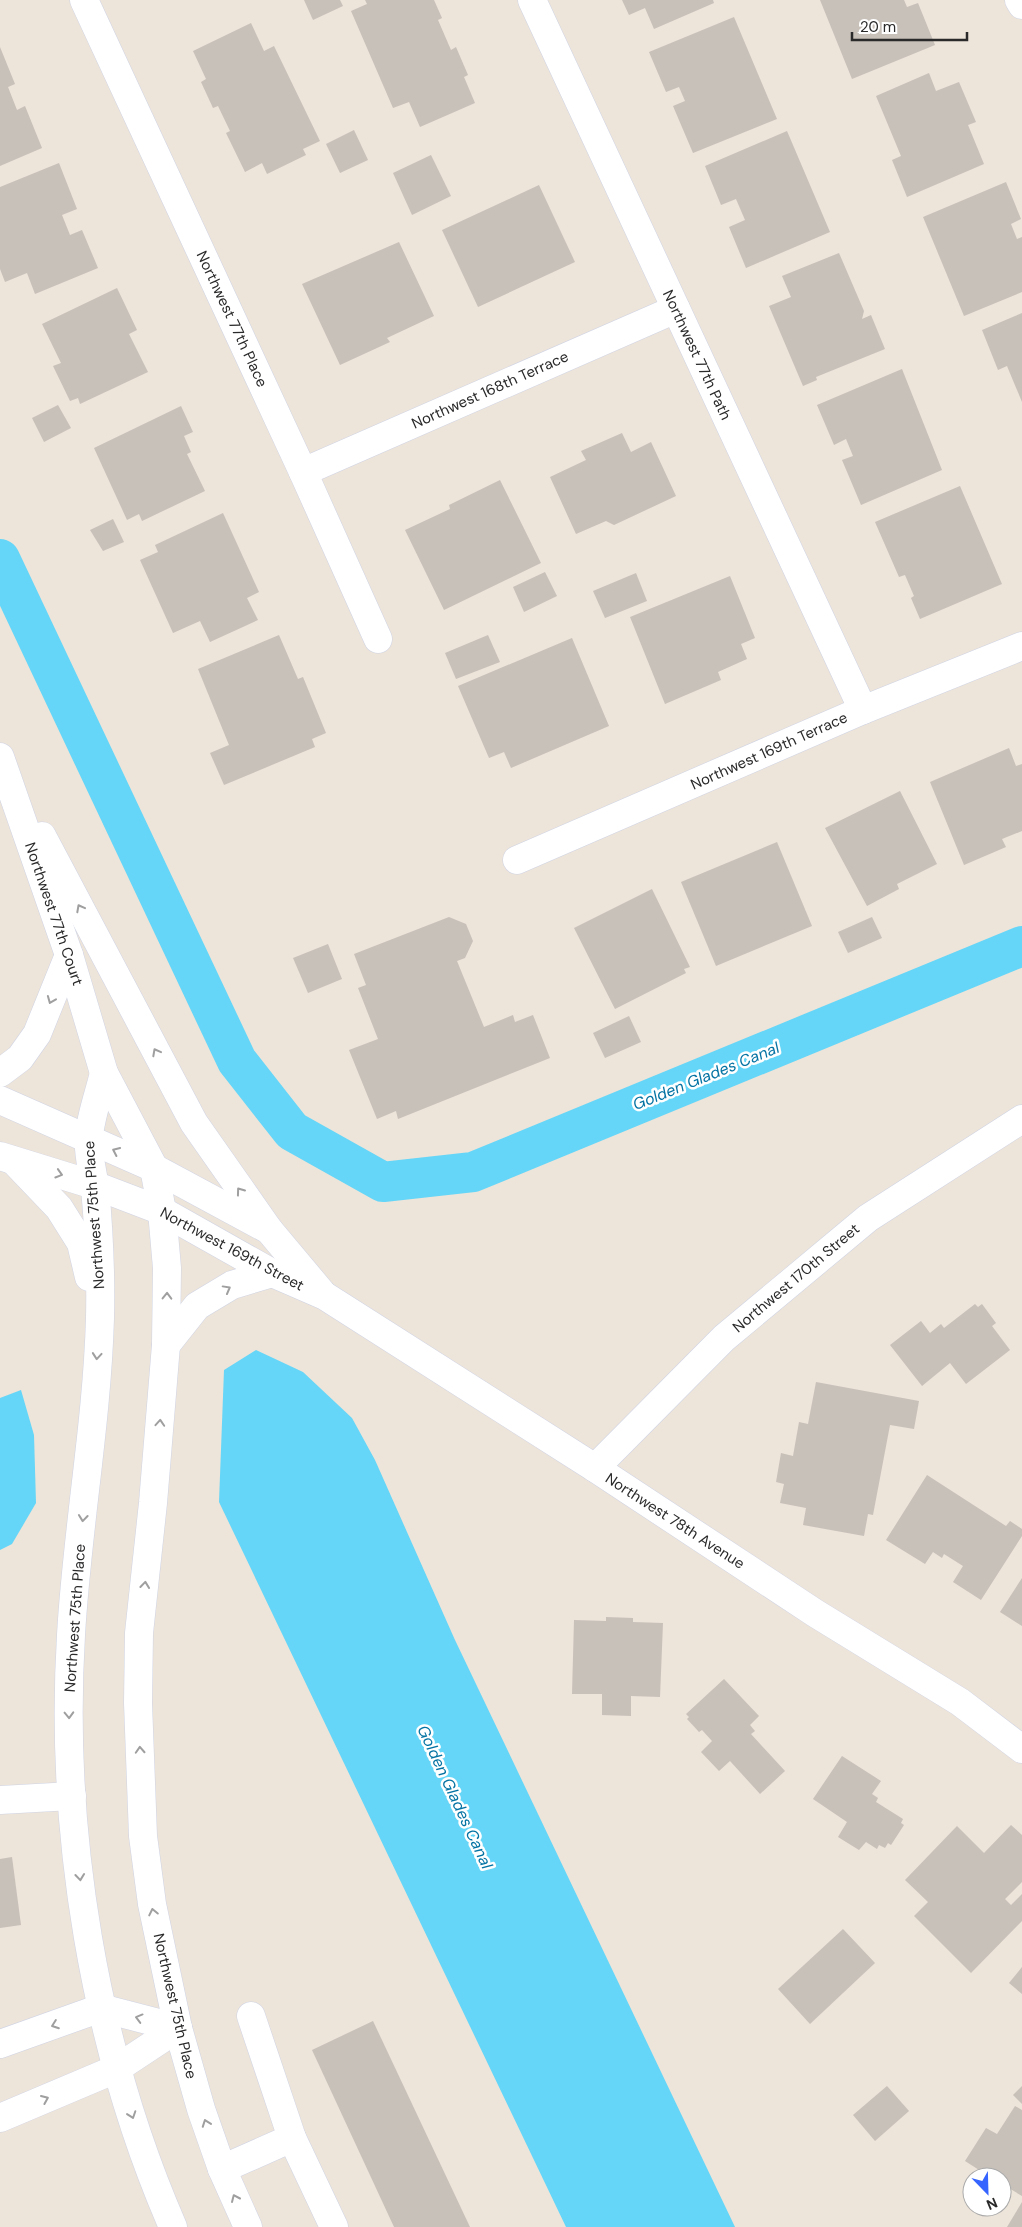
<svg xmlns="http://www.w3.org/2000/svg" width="1022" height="2227" viewBox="0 0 1022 2227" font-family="'DM Sans',sans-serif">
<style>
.water{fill:#65d6f7}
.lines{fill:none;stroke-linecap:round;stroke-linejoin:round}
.canal{stroke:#65d6f7;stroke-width:40}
.building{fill:#c8c1ba}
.minor-casing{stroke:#d0d4e4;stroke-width:29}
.minor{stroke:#fff;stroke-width:28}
.oneway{stroke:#9f9f9f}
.labels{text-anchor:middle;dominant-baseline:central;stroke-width:5;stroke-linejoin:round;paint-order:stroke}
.street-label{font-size:15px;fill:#2a2a2a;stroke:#fff}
.water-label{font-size:16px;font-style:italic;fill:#0473a3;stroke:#fff}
</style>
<rect width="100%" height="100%" fill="#ede4da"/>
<!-- water -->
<g class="water">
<path d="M256,1350l47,22 49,46 23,42 80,180 280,587h-169l-347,-725 5,-132z"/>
<path d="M21,1390l13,45 2,68 -24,41 -12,6v-152z"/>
</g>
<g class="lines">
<!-- canal -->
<path class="canal" d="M0,559l237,502 55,70 91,51 90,-10 549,-226"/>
</g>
<!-- building -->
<g class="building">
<path d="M304,0h36l3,6 -30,14z"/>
<path d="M365,0h69l8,18 -4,2 13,30 5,-3 12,28 -4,2 11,26 -55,24 -11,-25 -16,6 -42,-97 16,-7z"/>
<path d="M622,0h91l1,3 -60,26 -9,-21 -16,7z"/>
<path d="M820,0h84l3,7 11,-4 17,42 -83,34z"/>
<path d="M734,17l43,102 -84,34 -20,-47 12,-5 -6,-14 -13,5 -17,-40z"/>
<path d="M251,23l13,28 10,-5 46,95 -17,8 3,6 -39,19 -5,-11 -17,9 -19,-39 4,-2 -12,-25 -5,2 -12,-26 5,-3 -13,-28z"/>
<path d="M0,47l15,37 -7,3 9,23 8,-4 17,42 -42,18z"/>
<path d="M929,73l7,18 23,-9 17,40 -8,3 16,39 -77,33 -15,-37 9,-4 -25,-60z"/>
<path d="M354,130l14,30 -28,13 -14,-29z"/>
<path d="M787,131l43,101 -84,36 -17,-41 16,-7 -9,-21 -15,6 -16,-39z"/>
<path d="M431,155l20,41 -39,19 -19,-42z"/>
<path d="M59,163l18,46 -15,6 8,20 12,-5 16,38 -63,26 -8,-21 -22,9 -5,-13v-82z"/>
<path d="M1006,182l15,37 -10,5 6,15 5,-2v55l-58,24 -41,-99z"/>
<path d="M539,185l36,77 -97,45 -36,-77z"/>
<path d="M399,242l35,74 -47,22 3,4 -50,23 -38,-81z"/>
<path d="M839,253l25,58 -2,8 9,-4 14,34 -69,28 1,3 -14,6 -34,-80 22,-9 -9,-21z"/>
<path d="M117,288l20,42 -8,4 19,38 -68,32 -2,-6 -8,3 -17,-35 8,-3 -19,-39z"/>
<path d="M1022,313v89l-15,-36 -9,4 -16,-40z"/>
<path d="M902,369l40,101 -81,35 -19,-45 11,-4 -7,-17 -12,6 -17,-40z"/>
<path d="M58,405l13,23 -27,14 -12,-24z"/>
<path d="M181,406l12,26 -9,4 7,16 -4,2 18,37 -63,30 -3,-7 -12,6 -33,-72z"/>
<path d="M622,433l9,19 20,-10 25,54 -62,29 -8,-4 -30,13 -26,-57 36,-17 -5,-9z"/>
<path d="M500,480l41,83 -97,47 -39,-80 45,-21 -1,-4z"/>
<path d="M960,486l42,98 -82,35 -9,-21 3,-2 -9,-21 -6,2 -24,-55z"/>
<path d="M223,513l36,79 -12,6 11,22 -48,22 -10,-21 -27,12 -33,-73 18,-8 -3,-7z"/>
<path d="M113,519l11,23 -21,9 -13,-21z"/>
<path d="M545,572l12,24 -33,16 -11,-25z"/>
<path d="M636,573l11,28 -42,17 -12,-27z"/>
<path d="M730,576l25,62 -14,6 6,15 -29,13 3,8 -56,24 -35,-87z"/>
<path d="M279,635l19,44 5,-2 23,56 -14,6 3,8 -91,38 -14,-32 19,-8 -31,-76z"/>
<path d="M488,635l12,27 -44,17 -11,-26z"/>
<path d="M572,638l37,88 -98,42 -7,-16 -15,6 -31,-72z"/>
<path d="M1009,748l7,18 6,-2v67l-20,8 4,8 -42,18 -34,-83z"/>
<path d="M900,791l37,73 -40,20 2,5 -32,17 -42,-78z"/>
<path d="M777,842l35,84 -96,40 -35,-84z"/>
<path d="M652,889l38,78 -6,2 2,4 -71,36 -41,-81z"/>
<path d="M449,917l17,7 7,17 -8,17 -8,3 27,66 29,-12 2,7 18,-7 17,43 -152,61 -2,-8 -19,8 -28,-69 29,-11 -20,-51 8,-3 -12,-31z"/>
<path d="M872,917l10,21 -34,15 -10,-21z"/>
<path d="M328,944l14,35 -34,14 -15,-35z"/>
<path d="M629,1016l12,26 -36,16 -12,-25z"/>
<path d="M975,1304l3,3 4,-3 14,19 -4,3 18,24 -44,34 -16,-21 -28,23 -32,-41 31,-24 9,12 11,-9 3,4z"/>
<path d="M816,1382l103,19 -5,28 -24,-4 -17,90 -5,-1 -4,22 -61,-11 3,-17 -26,-5 4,-19 -8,-2 5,-29 12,3 6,-34 9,2z"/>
<path d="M927,1475l79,51 4,-5 12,8v7l-41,64 -28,-18 10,-16 -19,-12 -2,4 -9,-6 -8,12 -39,-24z"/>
<path d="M1022,1578v48l-22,-14z"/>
<path d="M606,1617l27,1v4l30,1 -3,74 -29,-1v20l-29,-1v-21h-30l2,-74 32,1z"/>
<path d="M724,1679l35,37 -9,9 5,6 -4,3 34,37 -25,23 -30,-33 -11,10 -18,-19 11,-11 -10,-11 -3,2 -12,-13 2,-2 -3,-3z"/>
<path d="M842,1756l39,25 -9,13 6,4 -2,4 27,17 -2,4 3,2 -13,20 -3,-2 -3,5 -6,-3 -2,4 -11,-7 -7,8 -21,-13 9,-15 -34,-23z"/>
<path d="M1011,1825l11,10v47l-17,17 6,6 11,-11v27l-51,52 -57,-57 14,-14 -23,-22 52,-54 27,27z"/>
<path d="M12,1857l9,68 -21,3v-69z"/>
<path d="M843,1929l32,34 -65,61 -32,-35z"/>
<path d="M1022,1967v27l-13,-11z"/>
<path d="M373,2021l97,206h-76l-82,-177z"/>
<path d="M887,2086l22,25 -34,30 -22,-26z"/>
<path d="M1022,2086v18l-9,-9z"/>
<path d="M1015,2106l7,4v86l-20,-12v-7h-12l-25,-16 21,-33 11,6z"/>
<path d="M1022,2202v25h-15z"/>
</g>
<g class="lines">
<!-- minor casing -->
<g class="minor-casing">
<g id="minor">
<path d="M84,0l219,472 75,167"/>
<path d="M532,0l331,710"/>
<path d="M1019,0l3,5"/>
<path d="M303,472l373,-163"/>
<path d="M0,757l69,198 35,118 50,95 8,43 5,57 -1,77 -13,158 -14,130 -1,70 5,133 9,68 26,124 23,81 21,60 26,58"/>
<path d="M42,836l152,287 75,107"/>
<path d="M517,860l346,-150 159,-64"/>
<path d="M0,1073l20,-15 17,-24 32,-79"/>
<path d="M104,1073c-5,21 -13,42 -15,63 -2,16 4,36 6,52 4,43 6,87 5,130 -3,106 -23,211 -29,317 -12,197 23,411 102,592"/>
<path d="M0,1100l154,68 115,62 52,62"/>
<path d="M0,1156l94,29 68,26 110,62 53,23 270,172 220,145 145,89 62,47"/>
<path d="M15,1162l44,46 22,35 8,34"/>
<path d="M166,1345l31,-39 35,-21 40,-12"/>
<path d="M595,1468l129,-130 144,-120 154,-99"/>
<path d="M0,1800l72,-4"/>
<path d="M251,2016l41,122 42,89"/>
<path d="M0,2044l101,-36 77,20"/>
<path d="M0,2118l116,-49 62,-41"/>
<path d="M222,2169l70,-31"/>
</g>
</g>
<!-- minor -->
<use href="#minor" class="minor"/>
</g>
<!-- one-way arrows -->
<defs><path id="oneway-chevron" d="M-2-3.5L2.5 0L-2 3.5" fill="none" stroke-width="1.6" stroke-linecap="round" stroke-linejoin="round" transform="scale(1.25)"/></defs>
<g class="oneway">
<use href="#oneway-chevron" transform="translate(80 908) rotate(-118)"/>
<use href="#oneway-chevron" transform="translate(51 1000) rotate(112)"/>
<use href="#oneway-chevron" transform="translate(156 1052) rotate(-118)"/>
<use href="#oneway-chevron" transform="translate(116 1151) rotate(-155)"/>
<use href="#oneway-chevron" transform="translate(59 1174) rotate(17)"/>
<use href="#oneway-chevron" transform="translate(240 1191) rotate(-126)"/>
<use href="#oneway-chevron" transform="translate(227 1289) rotate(-29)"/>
<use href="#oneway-chevron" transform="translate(167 1296) rotate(-89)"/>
<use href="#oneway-chevron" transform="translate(97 1356) rotate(95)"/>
<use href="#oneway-chevron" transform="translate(160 1423) rotate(-86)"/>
<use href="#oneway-chevron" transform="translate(83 1518) rotate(96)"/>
<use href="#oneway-chevron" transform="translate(145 1585) rotate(-84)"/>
<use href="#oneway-chevron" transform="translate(69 1715) rotate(88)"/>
<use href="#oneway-chevron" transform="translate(140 1750) rotate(-93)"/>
<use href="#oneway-chevron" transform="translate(80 1877) rotate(84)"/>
<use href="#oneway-chevron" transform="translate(153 1912) rotate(-102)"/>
<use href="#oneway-chevron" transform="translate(139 2018) rotate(-165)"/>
<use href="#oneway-chevron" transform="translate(55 2025) rotate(160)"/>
<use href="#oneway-chevron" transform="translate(45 2099) rotate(-23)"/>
<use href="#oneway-chevron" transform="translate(132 2115) rotate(71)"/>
<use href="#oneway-chevron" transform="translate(206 2123) rotate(-110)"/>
<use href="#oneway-chevron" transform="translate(235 2198) rotate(-114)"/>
</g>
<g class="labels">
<!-- street labels -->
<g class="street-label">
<text transform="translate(232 319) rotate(65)">Northwest 77th Place</text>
<text transform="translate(697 355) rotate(65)">Northwest 77th Path</text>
<text transform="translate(490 390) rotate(-24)">Northwest 168th Terrace</text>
<text transform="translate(769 751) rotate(-24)">Northwest 169th Terrace</text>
<text transform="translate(54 914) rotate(71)">Northwest 77th Court</text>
<text transform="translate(94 1215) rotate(-94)">Northwest 75th Place</text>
<text transform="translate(232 1249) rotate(28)">Northwest 169th Street</text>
<text transform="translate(796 1278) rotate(-40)">Northwest 170th Street</text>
<text transform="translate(675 1521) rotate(33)">Northwest 78th Avenue</text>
<text transform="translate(75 1618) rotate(-86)">Northwest 75th Place</text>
<text transform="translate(175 2006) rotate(77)">Northwest 75th Place</text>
</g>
<!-- water labels -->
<g class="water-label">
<text transform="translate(706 1076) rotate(-22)">Golden Glades Canal</text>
<text transform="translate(455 1797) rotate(65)">Golden Glades Canal</text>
</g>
</g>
<!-- north arrow -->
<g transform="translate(987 2192) rotate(157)"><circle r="24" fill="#ffffff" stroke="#aaaaaa"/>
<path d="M0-4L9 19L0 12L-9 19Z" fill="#3564ff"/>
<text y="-8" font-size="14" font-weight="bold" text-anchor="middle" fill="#2a2a2a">N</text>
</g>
<!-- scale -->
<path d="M852 32v8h115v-8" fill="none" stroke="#2a2a2a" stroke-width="2.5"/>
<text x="860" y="32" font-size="15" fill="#2a2a2a" stroke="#ffffff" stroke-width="4" paint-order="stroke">20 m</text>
</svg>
